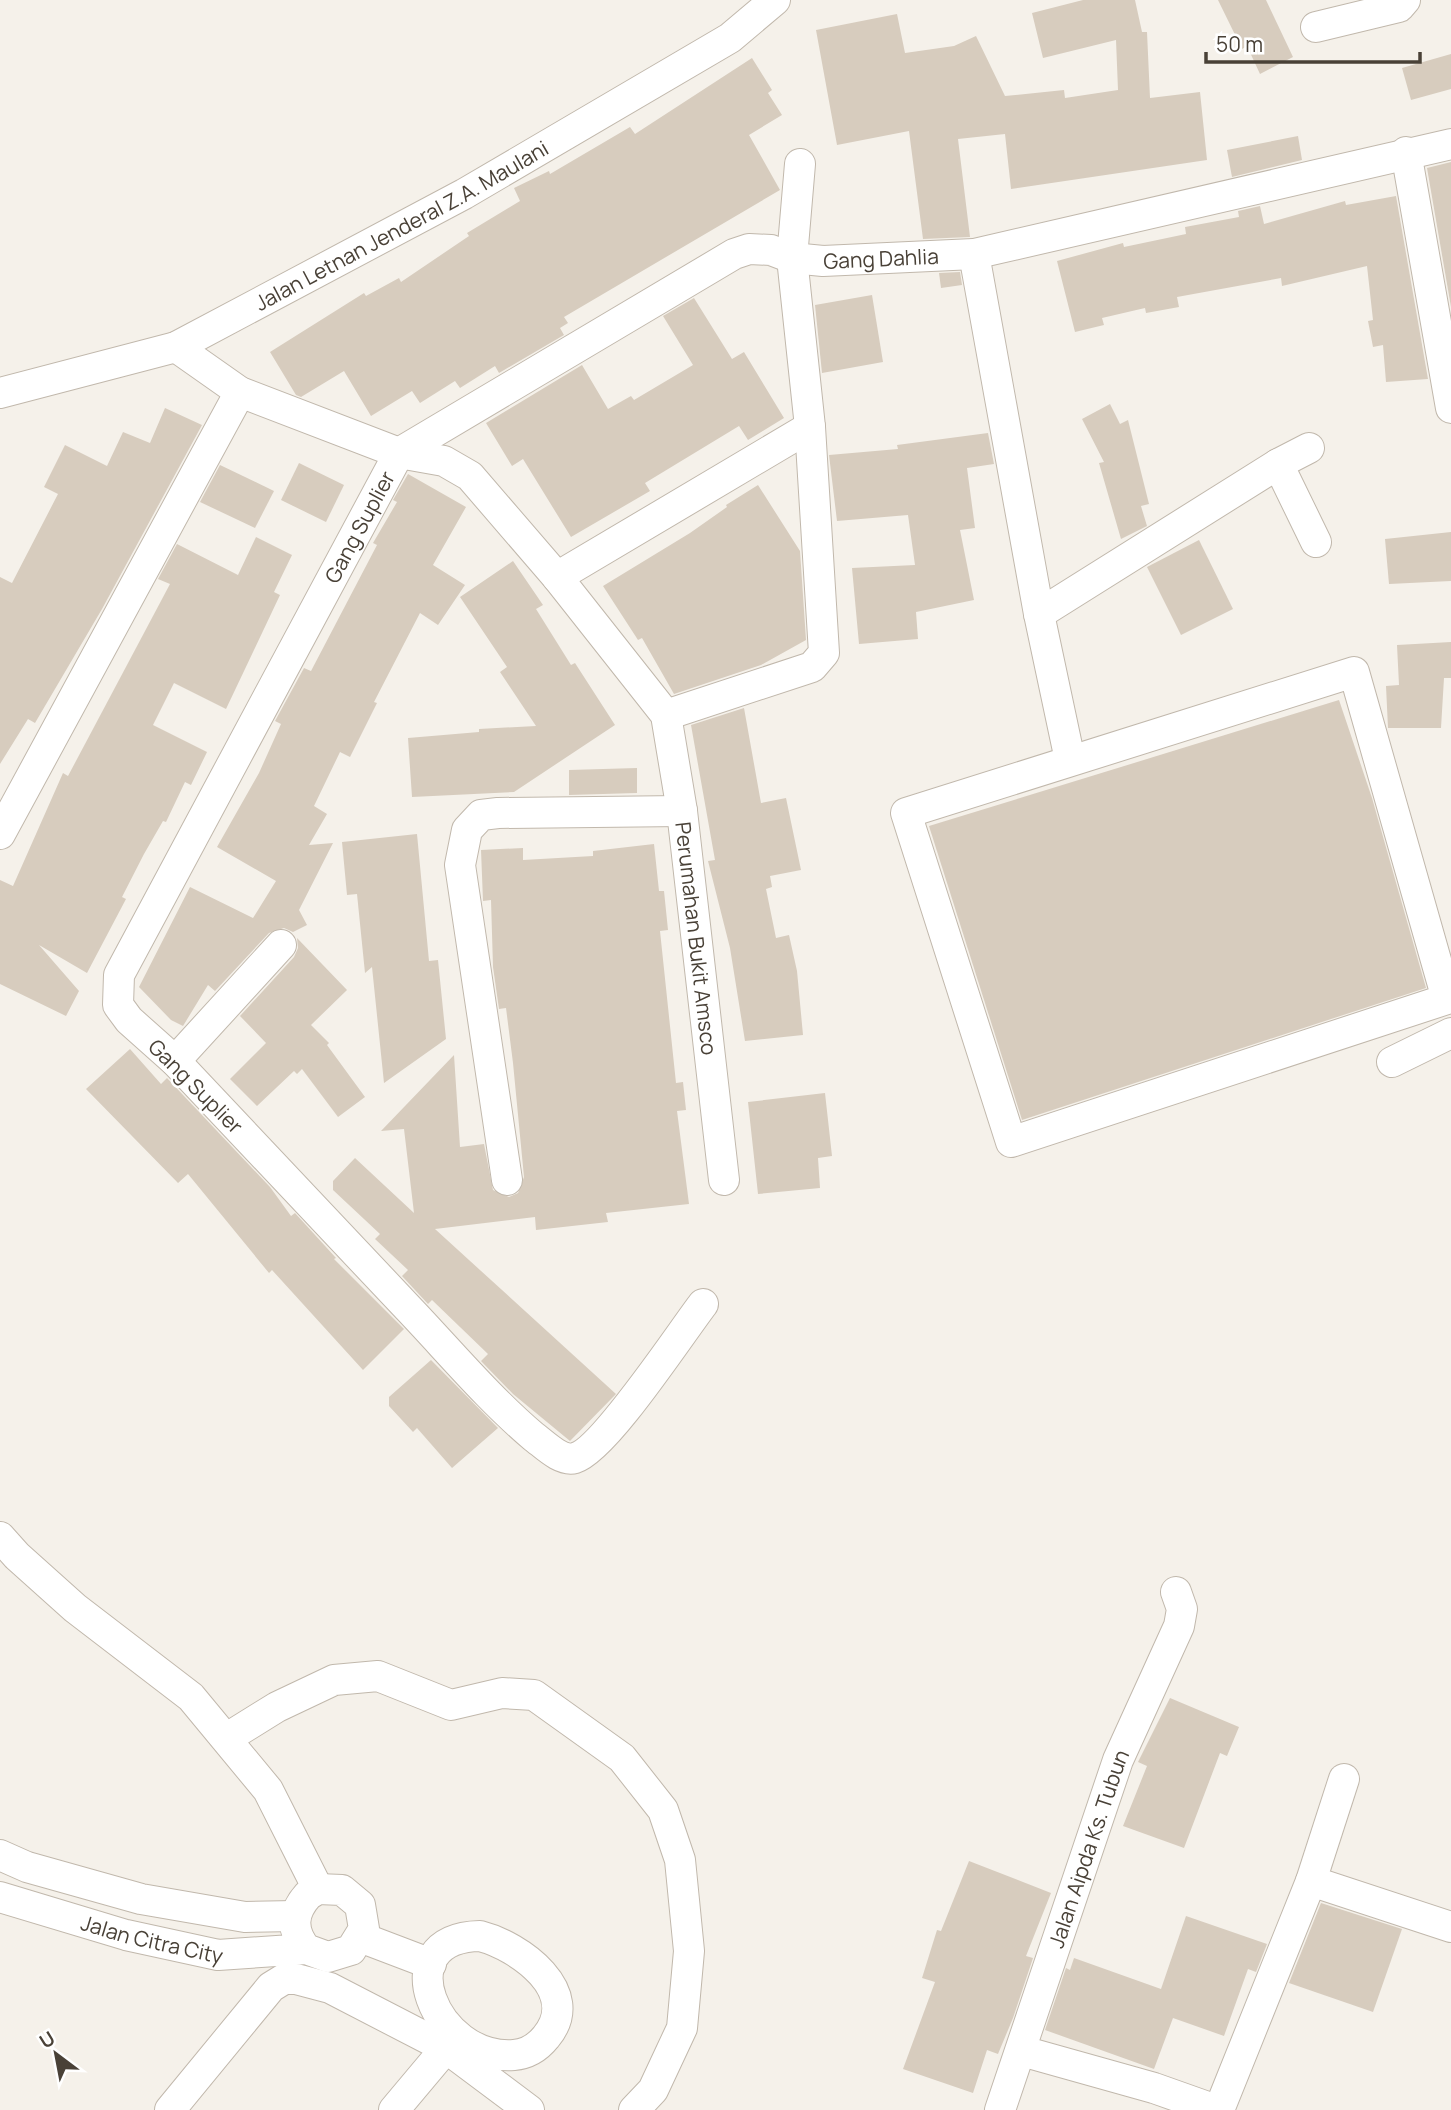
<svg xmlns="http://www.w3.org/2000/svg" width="1451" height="2110" viewBox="0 0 1451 2110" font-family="Manrope,sans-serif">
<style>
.building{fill:#d7ccbe}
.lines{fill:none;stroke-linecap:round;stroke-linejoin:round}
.minor-casing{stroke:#c1b8ac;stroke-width:32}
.minor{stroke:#fff;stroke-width:30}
.labels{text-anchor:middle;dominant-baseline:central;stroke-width:5;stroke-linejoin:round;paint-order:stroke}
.street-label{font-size:21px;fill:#494137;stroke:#fff}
</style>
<rect width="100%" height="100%" fill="#f5f1ea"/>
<!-- building -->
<g class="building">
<path d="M1083,0h52l7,32h5l3,66 50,-6 7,68 -196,29 -6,-55 -47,5 12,98 -47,2 -14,-108 -72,14 -21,-115 81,-16 8,39 49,-7 22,-10 29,60 59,-6 1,8 53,-8 -2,-50 -73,18 -11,-45z"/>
<path d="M1218,0h48l27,57 -33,17 -13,-28 -5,3z"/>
<path d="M1451,54v35l-40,11 -9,-32z"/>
<path d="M752,58l20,32 -4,3 14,22 -33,20 31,55 -216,127 4,6 -8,5 4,7 -65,38 -4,-7 -35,22 -5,-7 -35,22 -8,-12 -41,25 -27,-45 -43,26 -5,-2 -26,-43 94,-59 2,3 33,-18 2,4 68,-46 -2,-3 53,-32 -6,-13 35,-17 1,3 80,-47 5,7z"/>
<path d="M1298,136l4,24 -70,17 -5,-27z"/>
<path d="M1451,162v145l-24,-139z"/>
<path d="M1396,196l32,183 -42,3 -3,-37 -10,2 -5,-26 5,-1 -6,-54 -85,20 -1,-8 -104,19 2,10 -33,6 -1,-5 -43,10 2,7 -29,7 -18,-71 66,-18 1,4 62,-13 -1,-7 54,-10 -1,-6 22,-5 4,18 81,-23 1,4z"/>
<path d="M960,272l2,13 -21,3 -2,-15z"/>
<path d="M872,295l11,67 -61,11 -7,-68z"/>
<path d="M694,298l38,61 12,-7 40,66 -36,22 -9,-14 -94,57 5,8 -79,46 -48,-78 -11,7 -26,-43 96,-58 26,44 23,-13 3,4 59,-35 -30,-49z"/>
<path d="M1110,404l10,20 8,-4 21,84 -8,2 6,20 -26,13 -22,-76 5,-1 -22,-43z"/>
<path d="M165,408l37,17 -100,184 -67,114 -7,-4 -28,45v-187l12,6 46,-89 -14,-7 21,-42 42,21 16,-34 27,11z"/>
<path d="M988,433l6,31 -27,4 8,60 -15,2 14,70 -58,12 2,27 -59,5 -7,-76 63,-3 -7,-50 -71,6 -8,-66 69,-6 -1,-4z"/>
<path d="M299,463l45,22 -18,37 -45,-22z"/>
<path d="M220,465l54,26 -19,37 -55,-26z"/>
<path d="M408,474l58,33 -33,58 32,20 -27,40 -18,-12 -46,89 3,1 -27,54 -10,-5 -26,54 13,8 -18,31 24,-2 -34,67 8,15 -14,7 -9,-4 -15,5 -54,58 -7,-6 -25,41 -12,-6 -32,-33 51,-100 63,31 23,-37 -59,-34 42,-74 22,-49 -6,-3 29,-53 7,3 66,-126 -4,-2 24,-41 -4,-2z"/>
<path d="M758,485l42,66 6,89 -45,25 -87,29 -32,-56 -4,2 -35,-54 87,-53 37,-26 -1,-2z"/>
<path d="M1451,532v49l-62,3 -4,-45z"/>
<path d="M256,537l36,18 -18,37 6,3 -54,114 -52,-26 -21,42 54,27 -16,33 -6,-3 -19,40 -3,-1 -19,33 -22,43 4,2 -39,74 -48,-28 40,46 -13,25 -66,-32v-104l13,6 50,-113 5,3 102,-192 -12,-5 19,-35 61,31z"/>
<path d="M1199,540l34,69 -52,26 -34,-68z"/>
<path d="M513,561l30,44 -7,4 35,56 4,-2 40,62 -101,67 -102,5 -4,-59 71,-6v-3l57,-3 -36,-54 7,-5 -47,-70z"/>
<path d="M1451,642v36h-7l-3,50h-53l-2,-42 13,-1 -2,-40z"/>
<path d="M1339,700l33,98 54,190 -404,132 -93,-294z"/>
<path d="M744,708l17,95 25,-5 15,72 -31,6 2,11 -6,2 10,49 13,-3 8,36 6,64 -58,6 -15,-93 -22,-87 7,-1 -24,-135z"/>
<path d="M637,768v25l-68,2v-25z"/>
<path d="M417,834l12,127 9,-1 8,79 -62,44 -12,-116 -7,6 -8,-79 -10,1 -5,-53z"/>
<path d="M654,844l5,47h5l4,39 -8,1 16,152 7,-1 3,28 -9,1 12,93 -83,9 2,9 -72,8 -1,-13 -100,12 181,165 -46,47 -57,-47 -32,-33 7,-7 -56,-54 -4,4 -26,-28 6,-6 -33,-31 5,-5 -47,-44v-9l22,-23 59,55 -10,-84 -23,2 73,-76 6,92 24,-3 9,46 16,7 9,-4 6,-16 -11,-114 -7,-55 -7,1 -6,-42 -2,-67 -8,1 -2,-51 42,-2v12l70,-4v-5z"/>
<path d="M297,938l50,52 -36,35 18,18 -2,2 38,52 -27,20 -36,-48 -5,5 -3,-3 -37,35 -27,-27 36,-36 -26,-27 54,-59 4,-9z"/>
<path d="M130,1049l31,35 6,-6 103,109 21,29 4,-3 41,45 -2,1 70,70 -41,41 -91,-100 -3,3 -81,-99 -10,9 -92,-94z"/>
<path d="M825,1093l7,63 -14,2 2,30 -62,6 -10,-92z"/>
<path d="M431,1360l67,68 -46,40 -35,-40 -4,4 -24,-26v-9z"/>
<path d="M1170,1698l69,29 -12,29 -7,-3 -36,95 -61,-22 24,-60 -9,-4z"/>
<path d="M969,1861l82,32 -25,63 7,2 -20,60 -15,36 -11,-4 -14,43 -70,-24 32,-87 -13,-4 15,-48 4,1z"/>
<path d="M1321,1903l81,26 -29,83 -84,-29z"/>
<path d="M1186,1916l81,28 -11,28 -8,-3 -24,67 -51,-18 -19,51 -109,-39 21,-62 4,2 4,-12 87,31z"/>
</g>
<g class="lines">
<!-- minor casing -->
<g class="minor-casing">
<g id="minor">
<path d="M1316,27l83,-20 6,-7"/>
<path d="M1406,152l45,256"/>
<path d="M974,254l65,360 31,146"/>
<path id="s1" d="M176,347l64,45 159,61 45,8 26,15 87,101 109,138 16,96 42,369"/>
<path id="s2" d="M0,393l176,-46 288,-153 266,-156 45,-38"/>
<path d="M1278,464l31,-16"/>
<path d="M557,577l253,-150"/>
<path d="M1039,614l239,-150 38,78"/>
<path d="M1354,672l93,327 -436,143 -105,-329z"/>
<path d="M666,715l146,-48 12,-14 -14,-226 -18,-169 8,-94"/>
<path d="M0,834l240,-442"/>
<path d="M175,1061l106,-116"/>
<path d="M1392,1062l59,-29"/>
<path d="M507,1180l-47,-315 7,-35 14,-15 17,-2 184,-2"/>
<path id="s3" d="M703,1304c-23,30 -99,146 -128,154 -14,4 -30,-13 -41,-21 -45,-38 -85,-86 -126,-129 -77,-82 -155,-164 -233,-247l-46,-41 -11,-15 1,-30 280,-522 335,-199 15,-5 22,1 21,8 31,3 151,-7 477,-110"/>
<path d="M0,1537l17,19 58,52 116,89 77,93 50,99"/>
<path d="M227,1738l50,-31 57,-27 44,-4 73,29 51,-12 32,2 88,63 41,52 17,50 9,91 -7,77 -29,62 -19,20"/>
<path d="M0,1855l27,12 114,32 104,18 50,-1"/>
<path d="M1311,1881l33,-102"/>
<path id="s4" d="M0,1897l126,38 92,20 88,-6 22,8 23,-7 13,-21 -4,-24 -18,-15 -24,-1 -10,6c-16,18 -17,35 -2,54"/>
<path d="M480,1936c39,10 104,56 66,101 -8,10 -19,17 -32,18 -79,6 -130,-117 -34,-119z"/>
<path d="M360,1937l71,27"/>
<path d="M1022,2051l132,37 62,22"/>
<path d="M170,2110l101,-123 13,-8h12l34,9 116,60 83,62"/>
<path d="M394,2110l52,-62"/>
<path id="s5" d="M1000,2110l118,-350 61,-134 3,-17 -6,-17"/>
<path d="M1219,2110l92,-229 140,46"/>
</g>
</g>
<!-- minor -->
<use href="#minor" class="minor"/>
</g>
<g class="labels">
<!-- street labels -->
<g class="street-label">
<text stroke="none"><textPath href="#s2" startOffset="438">Jalan Letnan Jenderal Z.A. Maulani</textPath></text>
<text stroke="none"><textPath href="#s3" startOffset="2011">Gang Dahlia</textPath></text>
<text stroke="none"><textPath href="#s3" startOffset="1388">Gang Suplier</textPath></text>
<text stroke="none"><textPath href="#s1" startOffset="859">Perumahan Bukit Amsco</textPath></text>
<text transform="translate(196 1086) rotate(45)">Gang Suplier</text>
<text stroke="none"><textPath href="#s5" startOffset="276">Jalan Aipda Ks. Tubun</textPath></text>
<text stroke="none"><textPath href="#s4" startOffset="158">Jalan Citra City</textPath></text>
</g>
</g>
<!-- north arrow -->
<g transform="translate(56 2054) rotate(328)" stroke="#ffffff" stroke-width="5" paint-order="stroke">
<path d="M0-5L12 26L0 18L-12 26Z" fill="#494137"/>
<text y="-10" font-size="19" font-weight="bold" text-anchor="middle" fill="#494137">U</text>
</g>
<!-- scale -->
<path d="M1206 52v10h214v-10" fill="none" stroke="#494137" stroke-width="3.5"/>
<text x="1216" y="52" font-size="21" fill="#494137" stroke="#ffffff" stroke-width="5" paint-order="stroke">50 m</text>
</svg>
